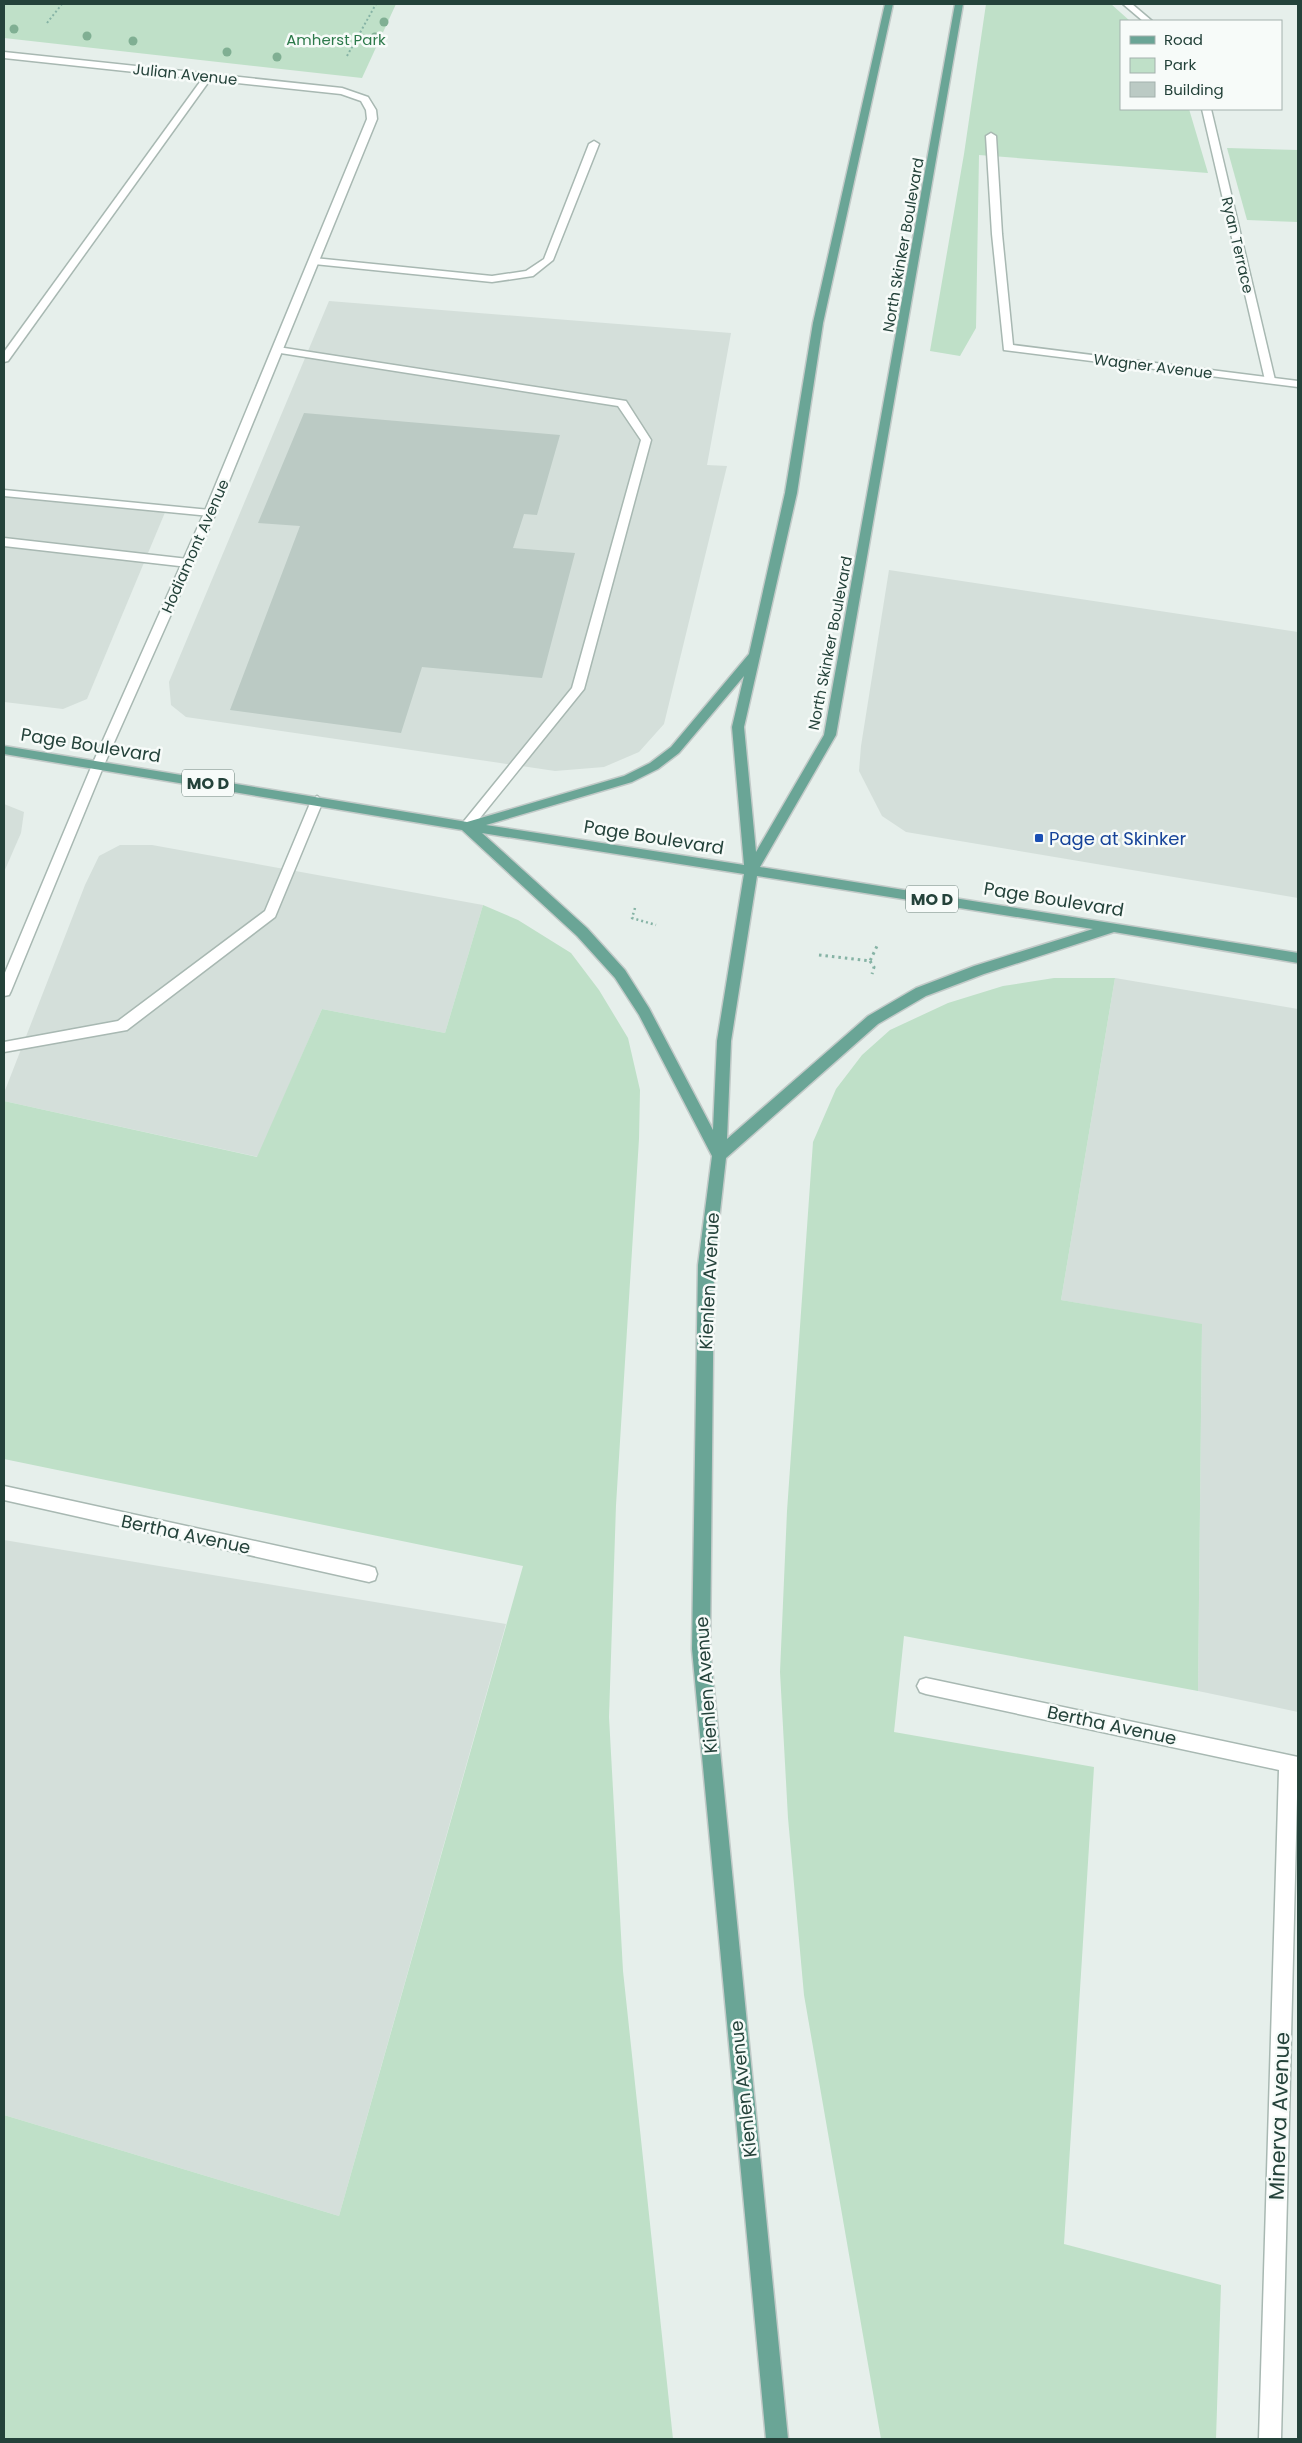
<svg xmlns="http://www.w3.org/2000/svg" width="1302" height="2443" viewBox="0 0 1302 2443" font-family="Poppins,sans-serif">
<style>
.built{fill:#d4dfda}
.green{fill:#bfe0c8}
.building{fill:#bbcac4}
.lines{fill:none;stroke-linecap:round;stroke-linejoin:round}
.lane-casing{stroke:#a8b8b2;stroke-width:3}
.street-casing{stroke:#a8b8b2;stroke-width:3}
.primary-casing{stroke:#c2cac8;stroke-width:3}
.path-far2{stroke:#86b3a5;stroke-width:2;stroke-dasharray:2 2.5;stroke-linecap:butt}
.path-far1{stroke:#86b3a5;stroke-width:2.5;stroke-dasharray:2 3;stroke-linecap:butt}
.path{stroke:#86b3a5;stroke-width:3;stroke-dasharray:2.5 4;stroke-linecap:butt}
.lane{fill:#fff;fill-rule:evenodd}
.street{fill:#fff;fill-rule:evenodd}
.primary{fill:#6aa596;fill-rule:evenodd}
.tree{fill:#80af93}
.transit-dot{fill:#1a4fb4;stroke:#f7fbf9;stroke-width:2}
.labels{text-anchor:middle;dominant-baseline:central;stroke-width:5;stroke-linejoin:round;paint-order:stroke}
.far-park-label{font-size:15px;fill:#2d7a4b;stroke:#f7fbf9}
.far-street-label{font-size:15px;fill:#24423a;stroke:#f7fbf9}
.shield{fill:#f7fbf9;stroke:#637a73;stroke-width:1}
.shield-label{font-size:16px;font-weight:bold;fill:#24423a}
.street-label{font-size:18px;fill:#24423a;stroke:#f7fbf9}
.transit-label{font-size:18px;fill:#164399;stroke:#f7fbf9;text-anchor:start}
.near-street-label{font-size:21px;fill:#24423a;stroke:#f7fbf9}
</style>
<rect width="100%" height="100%" fill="#e6efeb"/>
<!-- built -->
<g class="built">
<path d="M329,301l402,32 -24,132 20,1 -63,258 -25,28 -35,15 -49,4 -369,-54 -15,-12 -2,-23z"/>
<path d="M4,495l162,15 -79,189 -24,10 -59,-7z"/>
<path d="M889,570l409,62v266l-392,-66 -24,-16 -23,-45 2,-25z"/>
<path d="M4,804l20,8 -3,21 -17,39z"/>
<path d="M120,845h32l331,60 -38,128 -123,-24 -64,148 -254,-56v-8l81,-208 14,-29z"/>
<path d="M1115,978l183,31v703l-100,-21 4,-366 -141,-25z"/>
<path d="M4,1540l502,84 -167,592 -335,-101z"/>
</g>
<!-- green -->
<g class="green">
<path d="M4,4h392l-34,74 -358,-40z"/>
<path d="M986,4h125l19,17h-9v88h68l19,64 -229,-18 -3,173 -16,28 -30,-5 34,-197z"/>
<path d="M1227,148l71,2v72l-51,-2z"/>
<path d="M483,905l35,15 53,33 28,37 29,48 12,52 -1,49 -23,366 -7,212 14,254 50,468h-669v-324l335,101 184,-650 -519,-107v-358l253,56 65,-148 123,24z"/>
<path d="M1054,978h61l-54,322 141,24 -4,367 -294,-55 -10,96 200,35 -30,477 157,41 -5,154h-335l-77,-444 -16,-177 -8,-146 7,-161 26,-369 23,-53 26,-34 28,-25 58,-27 55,-17z"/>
</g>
<!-- building -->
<path class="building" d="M304,413l256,22 -23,80 -13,-1 -11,34 62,5 -33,125 -120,-11 -21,66 -171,-23 70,-184 -42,-3z"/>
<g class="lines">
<!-- lane casing -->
<g class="lane-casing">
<g id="lane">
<path d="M1123,4h9l20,17h-9z"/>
<path d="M205,75l7,2 -204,284 -4,1v-10z"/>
<path d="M1202,109h9l64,271 -1,2h-8l-1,-2z"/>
<path d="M594,141l5,3 -46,116 -20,16 -41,6 -178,-18 -5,-3 5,-3 178,18 34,-5 18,-12 45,-115z"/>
<path d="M278,347l348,54 25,39 -67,249 -113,140 -5,2 -6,-5 112,-138 69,-248 -23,-34 -344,-54v-4z"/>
<path d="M4,490l206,20 6,3 -6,3 -206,-20z"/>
<path d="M4,538l184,21 6,4 -6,4 -184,-21z"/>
<path d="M317,796l6,5 -48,116 -148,113 -123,22v-10l114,-21 147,-110 46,-110z"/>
</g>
</g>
<!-- street casing -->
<g class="street-casing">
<g id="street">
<path d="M4,52l338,36 26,9 8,13 1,9 -161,394 -112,252 -93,226 -2,4 -5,1v-21l88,-210 112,-252 163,-394 -1,-9 -5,-9 -20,-7 -337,-36z"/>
<path d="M991,133l5,3 6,98 11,111 285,36v6l-294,-37 -12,-116 -6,-98z"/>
<path d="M4,1486l365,80 6,2 2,6 -2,6 -6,2 -365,-82z"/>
<path d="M926,1678l372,79 -17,682h-22l20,-669 -353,-76 -6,-2 -3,-6 3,-6z"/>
</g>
</g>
<!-- primary casing -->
<g class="primary-casing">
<path id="primary" d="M885,4h8l-70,319 -26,170 -53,234 12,125 68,-117 131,-731h8l-127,731 -76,132 538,86v10l-184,-31 -130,42 -58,22 -48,28 -152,134 -12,107 -4,384 78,790h-22l-74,-790 6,-384 14,-109 -73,-141 -24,-37 -38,-42 -115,-106 -458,-76v-8l463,76 157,-46 26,-13 21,-16 78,-93 36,-161 28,-170zM744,676l-12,51 12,138 -258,-40 146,-43 26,-13 21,-16zM482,833l262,41 -27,167 -4,89 -64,-122 -24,-38 -38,-42zM757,876l336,53 -119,37 -58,22 -48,28 -141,123 4,-98z"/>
</g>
<!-- path-far2 -->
<g class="path-far2">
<path d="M47,23l15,-19"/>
<path d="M347,56l29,-52"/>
</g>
<!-- path-far1 -->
<path class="path-far1" d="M635,908l-3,10 24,7"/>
<!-- path -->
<g class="path">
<path d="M819,955l51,6 7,-15"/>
<path d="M870,961l4,6 -2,7"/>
</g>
<!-- lane -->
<use href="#lane" class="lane"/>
<!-- street -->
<use href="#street" class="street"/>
<!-- primary -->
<use href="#primary" class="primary"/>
</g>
<!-- trees -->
<g class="tree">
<circle cx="384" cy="22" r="4.5"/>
<circle cx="14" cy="29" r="4.5"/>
<circle cx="87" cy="36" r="4.5"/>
<circle cx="375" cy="37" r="4.5"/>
<circle cx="133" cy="41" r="4.5"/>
<circle cx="227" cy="52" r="4.5"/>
<circle cx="277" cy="57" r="4.5"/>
</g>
<!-- markers -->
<rect class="transit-dot" x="1034" y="833" width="10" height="10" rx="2.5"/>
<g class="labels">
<!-- far-park labels -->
<g class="far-park-label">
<text x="336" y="39">Amherst Park</text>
</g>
<!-- far-street labels -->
<g class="far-street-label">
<text transform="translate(185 74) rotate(6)">Julian Avenue</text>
<text transform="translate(903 245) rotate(-80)">North Skinker Boulevard</text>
<text transform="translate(1238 245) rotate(77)">Ryan Terrace</text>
<text transform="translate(1153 366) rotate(7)">Wagner Avenue</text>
<text transform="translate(195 546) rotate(-66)">Hodiamont Avenue</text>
<text transform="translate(830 643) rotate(-79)">North Skinker Boulevard</text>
</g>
<!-- shield labels -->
<g class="shield">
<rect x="182" y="769.5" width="52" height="27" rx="4"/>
<rect x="906" y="885.5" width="52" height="27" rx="4"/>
</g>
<g class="shield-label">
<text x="208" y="783">MO D</text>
<text x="932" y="899">MO D</text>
</g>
<!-- street labels -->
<g class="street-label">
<text transform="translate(91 745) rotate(9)">Page Boulevard</text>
<text transform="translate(654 837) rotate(9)">Page Boulevard</text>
<text transform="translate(1054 899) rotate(9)">Page Boulevard</text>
<text transform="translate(709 1281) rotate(-87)">Kienlen Avenue</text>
<text transform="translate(186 1534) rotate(12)">Bertha Avenue</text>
<text transform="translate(706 1685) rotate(-94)">Kienlen Avenue</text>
<text transform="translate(1112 1725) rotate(12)">Bertha Avenue</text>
<text transform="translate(743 2089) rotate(-96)">Kienlen Avenue</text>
</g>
<!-- transit labels -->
<g class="transit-label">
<text x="1049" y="838">Page at Skinker</text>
</g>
<!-- near-street labels -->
<g class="near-street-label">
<text transform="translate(1279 2116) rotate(-88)">Minerva Avenue</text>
</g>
</g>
<!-- border -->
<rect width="1302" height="2443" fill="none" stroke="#24423a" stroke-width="10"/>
<!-- legend -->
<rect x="1120" y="20" width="162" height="90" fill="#f7fbf9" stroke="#a3b1ad"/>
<rect x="1130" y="36" width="25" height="8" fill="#6aa596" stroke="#a3b1ad"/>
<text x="1164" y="45" font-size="15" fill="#24423a">Road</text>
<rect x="1130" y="58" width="25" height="15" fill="#bfe0c8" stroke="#a3b1ad"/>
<text x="1164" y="70" font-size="15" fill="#24423a">Park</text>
<rect x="1130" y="82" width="25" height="15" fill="#bbcac4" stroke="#a3b1ad"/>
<text x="1164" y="95" font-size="15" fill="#24423a">Building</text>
</svg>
